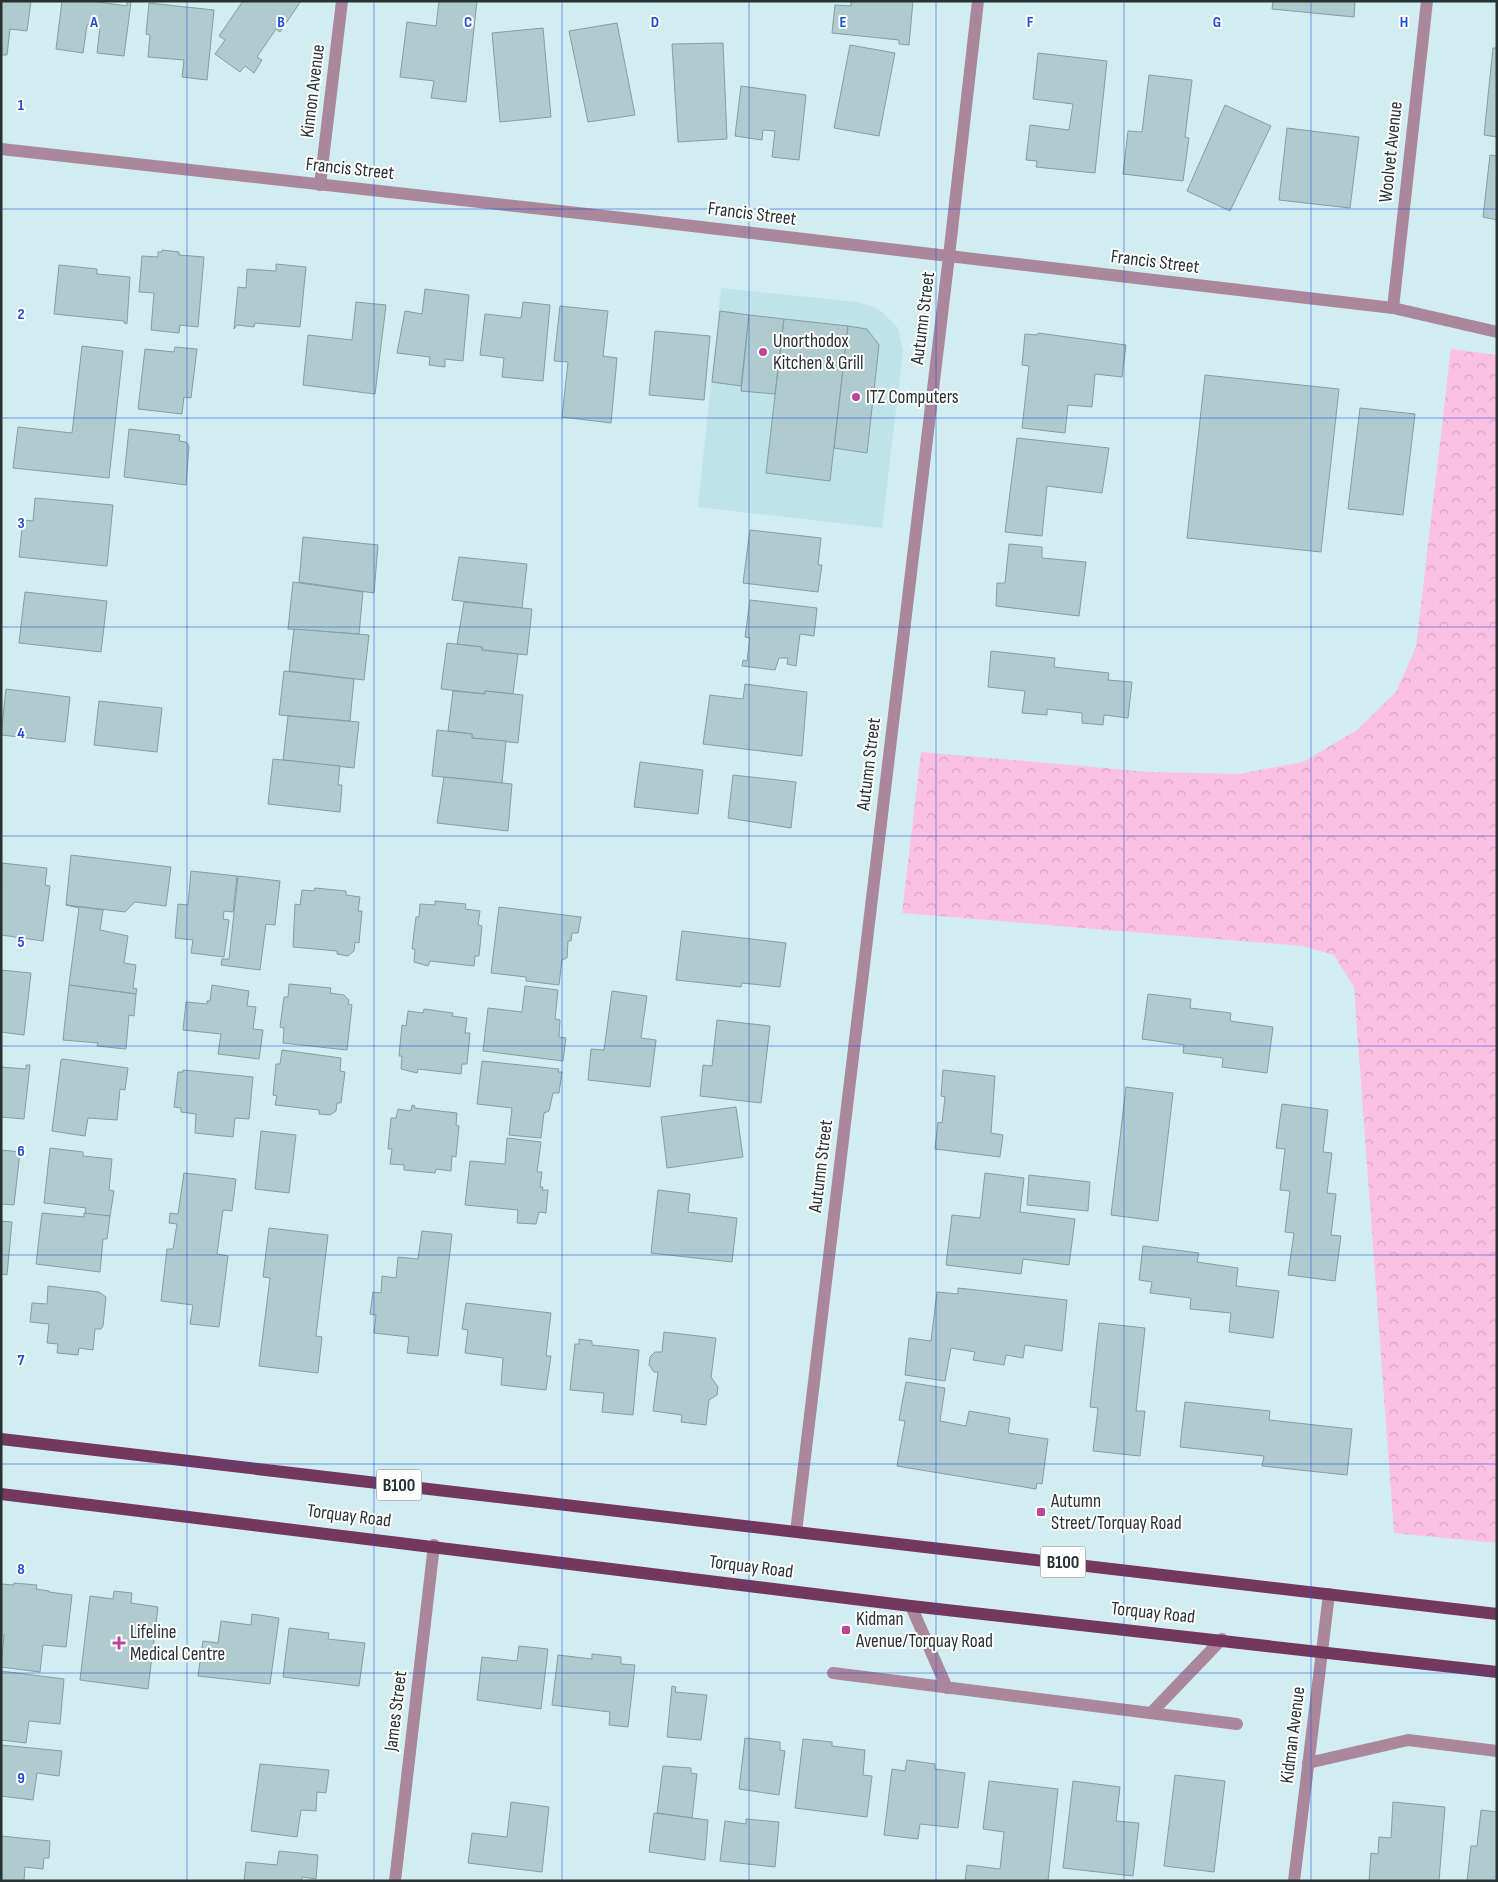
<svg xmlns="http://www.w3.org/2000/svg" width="1498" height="1882" viewBox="0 0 1498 1882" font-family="'Sofia Sans Condensed',sans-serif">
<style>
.built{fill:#bee3e8}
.forest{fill:url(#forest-crowns)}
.building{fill:#afcbcf;stroke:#849ea2}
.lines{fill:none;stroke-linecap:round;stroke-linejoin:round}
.minor{stroke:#ab879c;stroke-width:12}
.major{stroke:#74385e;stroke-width:12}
.grid{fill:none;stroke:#1d4ed8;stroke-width:1;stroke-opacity:0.55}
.poi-dot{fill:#bf4597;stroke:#fff;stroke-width:2}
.labels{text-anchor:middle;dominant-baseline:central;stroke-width:4;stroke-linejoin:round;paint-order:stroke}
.shield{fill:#fff;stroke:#687070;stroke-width:1}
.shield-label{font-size:18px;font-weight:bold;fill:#273233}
.street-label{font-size:19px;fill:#273233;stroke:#fff}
.poi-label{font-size:19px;fill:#273233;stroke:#fff;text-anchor:start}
.grid-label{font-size:16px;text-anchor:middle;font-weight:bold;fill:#1d4ed8;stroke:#fff;stroke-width:4;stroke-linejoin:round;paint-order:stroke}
</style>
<defs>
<pattern id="forest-crowns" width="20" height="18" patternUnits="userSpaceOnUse" patternTransform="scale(1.25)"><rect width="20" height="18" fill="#fcc0e3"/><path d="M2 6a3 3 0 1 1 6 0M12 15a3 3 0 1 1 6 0" fill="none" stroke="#d8a5c3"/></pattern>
</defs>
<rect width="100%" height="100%" fill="#d1edf1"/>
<!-- built -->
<path class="built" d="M721,288l136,14 14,4 10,5 17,17 5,22 -21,178 -184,-21z"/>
<!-- forest -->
<path class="forest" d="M1451,349l46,6v1188l-103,-10 -40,-546 -20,-32 -31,-9 -401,-33 19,-161 229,20 89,2 64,-12 54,-32 39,-38 20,-45z"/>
<!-- building -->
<g class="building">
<path d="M1,1h30l-4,30 -17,-2 -3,26h-6z"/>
<path d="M62,1h30l35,5v-5l4,1 -7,54 -27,-3 3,-26 -13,-2 -4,28 -27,-4z"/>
<path d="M243,1h58l-21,31 -4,-3 -19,28 5,3 -8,13 -9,-7 -5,6 -25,-18 10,-14 -6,-4z"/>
<path d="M439,1h38l-11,101 -35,-4 3,-17 -34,-4 7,-55 29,4z"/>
<path d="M851,1h62l-4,44 -10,-1v-4l-67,-7 3,-28 16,1z"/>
<path d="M1273,1h82l-1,16 -82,-8z"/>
<path d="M149,3l65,7 -7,70 -25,-3 2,-17 -36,-3 2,-22 -4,-1z"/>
<path d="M617,23l18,92 -47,7 -19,-91z"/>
<path d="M543,28l8,89 -51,5 -8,-89z"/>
<path d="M723,43l4,96 -49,3 -6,-98z"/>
<path d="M850,45l45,8 -16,83 -45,-8z"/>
<path d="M1493,48h4v89l-13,-2z"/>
<path d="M1038,53l69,8 -12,112 -59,-6 1,-6 -11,-1 4,-35 39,5 4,-26 -40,-5z"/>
<path d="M1149,75l43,5 -7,57 4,1 -6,43 -60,-7 5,-43 14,1z"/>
<path d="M741,86l65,9 -7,65 -27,-3 3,-26 -12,-1 -1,10 -27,-4z"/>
<path d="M1225,105l46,21 -41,85 -43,-20z"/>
<path d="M1287,128l72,9 -9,71 -71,-8z"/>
<path d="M1490,155l7,1v64l-14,-3z"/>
<path d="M162,250l17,2v3l25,2 -6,70 -18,-2 -1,8 -28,-3 3,-37 -15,-1 3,-36 16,1v-5h4z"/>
<path d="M276,264l30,3 -6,60 -45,-4 -1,4 -17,-2 -3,4 4,-42 8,1 1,-19 29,2z"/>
<path d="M59,265l38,4v5l33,3 -3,47 -3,-1v-2l-70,-7z"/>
<path d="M425,289l44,6 -6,66 -18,-2v8l-16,-2 1,-8 -33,-4 8,-42 17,3z"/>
<path d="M356,302l30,3 -11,89 -72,-9 5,-50 44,5z"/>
<path d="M523,302l27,3 -7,76 -41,-4 2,-19 -24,-3 5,-41 36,4z"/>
<path d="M560,306l48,5 -5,45 14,2 -6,65 -49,-6 6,-55 -14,-1z"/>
<path d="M720,311l29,4 -8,71 -29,-4z"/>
<path d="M749,315l35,4 -9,75 -34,-3z"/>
<path d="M784,319l64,7 -18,155 -64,-8z"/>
<path d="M848,326l19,3 12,16 -12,108 -33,-5z"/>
<path d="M655,331l55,5 -6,64 -55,-5z"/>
<path d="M1038,333l88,12 -4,32 -27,-3 -3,33 -24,-2 -3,28 -43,-5 7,-62 -7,-1 3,-31 12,1z"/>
<path d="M82,346l41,5 -14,127 -96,-10 5,-41 54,6z"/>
<path d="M175,347l22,2 -6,49 -7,-1 -2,17 -44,-5 7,-60 29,3z"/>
<path d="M1205,375l134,14 -18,163 -134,-14z"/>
<path d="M1360,408l55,6 -12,101 -55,-6z"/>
<path d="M129,429l51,6 -1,6 7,1 3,4 -3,39 -62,-8z"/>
<path d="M1017,438l92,10 -7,45 -55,-7 -5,50 -37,-4z"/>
<path d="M35,498l78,7 -6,61 -88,-9 4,-37 10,1z"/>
<path d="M750,530l71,8 -3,27h4l-4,27 -75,-9z"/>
<path d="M303,537l75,8 -4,48 -75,-11z"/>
<path d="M1009,544l33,3v11l44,4 -7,54 -83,-10 1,-23h8z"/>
<path d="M459,557l68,7 -5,44 -70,-8z"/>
<path d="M293,582l70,10 -4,42 -71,-5z"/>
<path d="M25,592l82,9 -6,51 -82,-9z"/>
<path d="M750,600l67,8 -3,28 -14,-2 -4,32 -9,-2 1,-6h-9l-4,12 -33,-4 1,-6 4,1 3,-23 -5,-1z"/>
<path d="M464,602l68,7 -5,46 -45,-5v-3l-25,-3z"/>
<path d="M294,629l75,6 -5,45 -75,-9z"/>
<path d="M447,643l35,4v3l36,4 -5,40 -28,-3v3l-44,-5z"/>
<path d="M991,651l64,7 -1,9 55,6 -1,7 24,2 -4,36 -24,-3 -1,10 -21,-2v-10l-35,-4v6l-25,-2 3,-22 -37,-4z"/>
<path d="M284,671l70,8 -4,42 -71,-6z"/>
<path d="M745,684l62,8 -5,64 -99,-12 7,-49 33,4z"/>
<path d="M6,689l64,8 -5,45 -64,-7z"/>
<path d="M453,691l32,3v-3l38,4 -5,48 -46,-5v-4l-24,-3z"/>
<path d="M99,701l63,7 -5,44 -63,-7z"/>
<path d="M288,716l71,6 -5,46 -71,-8z"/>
<path d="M437,730l35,4v4l34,3 -4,42 -70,-7z"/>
<path d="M273,759l67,7 -2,19h4l-2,27 -72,-8z"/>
<path d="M640,762l63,8 -5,44 -64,-7z"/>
<path d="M733,775l63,7 -5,46 -63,-10z"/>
<path d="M444,777l68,7 -4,47 -71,-8z"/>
<path d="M71,855l100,12 -5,39 -31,-4 -10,10 -59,-7z"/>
<path d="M2,863l45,5 -2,17 5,1 -7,55 -42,-6z"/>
<path d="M191,871l46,5 -4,36 -9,-1 -1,8 6,1 -5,37 -33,-4 2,-13 -18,-2 3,-34 10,1z"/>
<path d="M238,876l42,5 -5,44 -9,-1 -6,46 -39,-5 1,-6h7z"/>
<path d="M315,888l31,3v4l14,2 -2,14h4l-3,32 -4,-1 -1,9 -6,5 -11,-2v-3l-44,-4 2,-43 5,1 2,-15 12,1z"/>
<path d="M435,901l31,3 -1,5 15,2 -2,14 4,1 -3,30h-4l-1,10 -44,-5 -2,5 -14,-4 1,-13h-3l4,-32h3l1,-13 15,1z"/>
<path d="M66,905l37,5 -3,20 28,6 -4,27 12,2 -3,23 4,1 -1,5 -67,-9 10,-77z"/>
<path d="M499,907l82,10 -3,16h-6l-1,8h-3l-1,17 -5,2 -3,25 -33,-4v-4l-35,-4z"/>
<path d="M682,931l104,12 -6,44 -38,-4 -1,4 -65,-7z"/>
<path d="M1,970l30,3 -7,62 -23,-3z"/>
<path d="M289,984l42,4 -1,5 14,2 5,5 -1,4 4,1 -5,45 -64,-7 1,-15 -4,-1 4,-30h4z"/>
<path d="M69,985l67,9 -2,22 -5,-1 -3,34 -29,-3 1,-3 -35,-3z"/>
<path d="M212,985l37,6 -2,15 9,1 -3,22 10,1 -4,29 -41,-5 3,-20 -38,-4 3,-28 21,2v-3h3z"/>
<path d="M525,986l33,4 -3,29 5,1 -1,17 7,1 -3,23 -80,-10 5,-43 34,4z"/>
<path d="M612,991l35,5 -6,42 15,2 -6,47 -62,-7 3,-31 13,1z"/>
<path d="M1148,994l43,5 -1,9 41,5 -1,8 43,6 -6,46 -45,-6 1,-9 -40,-5 1,-8 -42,-6z"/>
<path d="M424,1009l29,4 -1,3 15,2 -2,15h5l-3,31h-5l-1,10 -43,-5 -1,4 -16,-4 1,-13h-3l3,-31 4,1 2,-15 15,2z"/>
<path d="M717,1020l53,6 -9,77 -61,-7 3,-31 9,1z"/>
<path d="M282,1050l59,8 -1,13 5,1 -4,31h-4l-1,8 -6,4 -11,-1v-4l-44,-5 2,-9 -4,-1 3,-31h4z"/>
<path d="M63,1059l65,9 -3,22 -5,-1 -3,31 -29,-2 -3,18 -33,-5 9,-71z"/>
<path d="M482,1061l77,8 -1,3h4l-3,21h-6l-4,18 -5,2 -3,25 -32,-3 3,-27 -35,-4z"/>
<path d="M26,1065h4l-6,54 -23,-2v-50l25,2z"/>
<path d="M183,1070l70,7 -4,42 -14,-1 -2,19 -38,-4 1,-19 -15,-2v-4l-7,-1 4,-35h5z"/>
<path d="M943,1070l52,6 -4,57 12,2 -3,22 -65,-8 3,-27 4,1 3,-26 -4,-1z"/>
<path d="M1126,1087l47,6 -15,128 -47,-6z"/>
<path d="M1282,1104l46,6 -5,42 9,1 -5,40 9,1 -5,41 10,1 -6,45 -47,-6 6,-42 -9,-1 5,-41 -10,-1 5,-41 -9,-1z"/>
<path d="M412,1105l3,1 -1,2 43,5 -1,12 3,1 -3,31 -4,-1 -1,15 -15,-2 -1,4 -31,-3v-5l-14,-1 2,-15h-4l3,-31h5l2,-9 13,2z"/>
<path d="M736,1107l7,50 -76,11 -6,-51z"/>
<path d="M261,1131l35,4 -7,58 -34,-4z"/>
<path d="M507,1138l34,4 -4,30h5l-2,15h3l-1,3h6l-2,23 -7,-1 -3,12 -19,-1 1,-13 -53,-5 5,-44 35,3z"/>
<path d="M50,1148l33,4v4l29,3 -3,31 5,1 -4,25 -25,-2 1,-6 -42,-5z"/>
<path d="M1,1150l19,2 -6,53 -13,-1z"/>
<path d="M184,1173l52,6 -4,32 -9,-1 -6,44 11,2 -9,71 -29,-3 3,-19 -32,-4 6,-52h6l4,-25 -8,-1 1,-10 8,1z"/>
<path d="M985,1173l39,5 -4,34 55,7 -6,46 -46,-6 -2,15 -75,-9 6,-50 28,3z"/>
<path d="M1029,1175l61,7 -2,29 -61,-6z"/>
<path d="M658,1190l32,4 -2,18 49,6 -5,44 -81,-9z"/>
<path d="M42,1213l42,4v-4l26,3 -3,23h-4l-3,33 -64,-8z"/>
<path d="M1,1221l11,1 -5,53 -6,-1z"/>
<path d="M269,1228l59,7 -12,101 6,1 -4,36 -59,-7 11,-88 -7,-1z"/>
<path d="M422,1231l30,3 -14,122 -31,-3 2,-16 -35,-4 2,-18 -6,-1 3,-22 8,1 1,-17 14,2 2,-21 20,2z"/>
<path d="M1143,1246l56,7 -2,9 41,6 -2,18 43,5 -6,47 -44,-6 2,-19 -41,-4 1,-11 -41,-5 2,-11 -13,-2z"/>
<path d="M48,1286l51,6 7,5 -3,29 -2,3h-6l-2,21 -14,-2 -1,7 -21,-2 1,-9 -11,-1 2,-19 -19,-2 2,-19 15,1z"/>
<path d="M958,1288l109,12 -5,51 -37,-6 -2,13 -17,-3 -2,10 -31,-5 2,-8 -24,-4 -6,33 -40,-6 4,-37 22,3 6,-49 21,2z"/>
<path d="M466,1303l85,10 -5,43h5l-5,34 -45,-5 2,-27 -38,-5 3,-23 -6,-1z"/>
<path d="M1099,1323l46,5 -9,83h9l-5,45 -47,-5 5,-43 -8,-1z"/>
<path d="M664,1332l52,6 -5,39 7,10 -1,8 -8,5 -3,25 -25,-3 1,-7 -29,-4 5,-39h-4l-5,-7 1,-8 5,-5h7z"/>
<path d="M579,1339l13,2v4l47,5 -6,65 -31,-3 2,-19 -34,-3 5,-46h4z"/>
<path d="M906,1382l39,6 -5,33 26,5 3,-15 41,7 -2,15 40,6 -6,45 -5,-1 -1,6 -139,-23 8,-45 -6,-1z"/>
<path d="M1185,1402l85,9 -1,9 83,9 -5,46 -85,-9 2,-10 -84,-9z"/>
<path d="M14,1583l23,2 -1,4 13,2v1l23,3 -6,52 -23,-2 -3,27 -39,-5 3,-32h-3v-51l13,1z"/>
<path d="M114,1591l18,2 -1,10 27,4 -10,82 -68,-9 10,-84 23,3z"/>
<path d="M252,1614l27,4 -9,66 -72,-8 5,-35 15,2 3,-22 30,4z"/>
<path d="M289,1628l40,5 -1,6 37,4 -6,43 -76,-9z"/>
<path d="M519,1646l29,3 -7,60 -64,-9 5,-43 35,4z"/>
<path d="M592,1654l29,3v7l14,1 -7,62 -19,-2 1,-13 -58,-7 6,-50 34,4z"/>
<path d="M1,1671l63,8 -4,45 -31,-3 -3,22 -25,-3z"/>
<path d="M672,1686l4,1 -1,5 32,3 -6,45 -34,-3z"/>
<path d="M745,1738l35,4v8l5,1 -6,44 -40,-6z"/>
<path d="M803,1739l29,3v4l33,4 -2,25 9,1 -5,41 -72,-9z"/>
<path d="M1,1745l61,6 -3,25 -22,-3 -4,27 -32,-4z"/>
<path d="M907,1760l28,4v5l30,4 -7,55 -38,-4 -2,15 -34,-4 8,-66 13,2z"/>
<path d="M260,1764l69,6 -3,23 -9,-1 -1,19 -15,-1 -4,27 -46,-6z"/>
<path d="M663,1766l28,2v5l6,1 -5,44 -35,-5z"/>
<path d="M1175,1775l50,6 -11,91 -50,-6z"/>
<path d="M989,1781l69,8 -10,92h-83l2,-16 33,4 4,-37 -21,-3z"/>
<path d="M1073,1781l47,6 -4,34 23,2 -6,53 -70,-8z"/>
<path d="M511,1802l38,5 -7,65 -74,-9 4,-30 35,4z"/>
<path d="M1393,1802l52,5 -6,74h-70l2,-28 7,1 1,-17 12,1z"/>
<path d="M1481,1810l16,2v69h-30l4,-35h6z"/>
<path d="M654,1813l54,7 -3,40 -56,-8z"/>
<path d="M746,1819l33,3 -4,45 -55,-6 5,-40 21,3z"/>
<path d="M1,1836l49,5 -1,17h-5l-1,11 -18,-2 -1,14h-23z"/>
<path d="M279,1851l39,4 -2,24 -14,-2 -1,4h-57l2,-19 31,3z"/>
</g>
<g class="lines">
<!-- minor -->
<g class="minor">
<path d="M1,149l640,71 752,88 104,24"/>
<path d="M320,185l22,-184"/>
<path d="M1393,308l34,-307"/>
<path d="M796,1532l153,-1276 29,-255"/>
<path d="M911,1606l36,82"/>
<path d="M833,1673l404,51"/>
<path d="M1151,1713l71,-74"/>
<path d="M1308,1763l100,-23 89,11"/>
<path d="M395,1881l39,-336"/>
<path d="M1294,1881l35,-287"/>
</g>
<!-- major -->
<g class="major">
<path d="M1,1439l1496,175"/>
<path d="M1,1494l910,112 586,66"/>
</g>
</g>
<!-- grid -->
<path class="grid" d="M187,1v1880M374,1v1880M562,1v1880M749,1v1880M936,1v1880M1124,1v1880M1311,1v1880M1,209h1496M1,418h1496M1,627h1496M1,836h1496M1,1046h1496M1,1255h1496M1,1464h1496M1,1673h1496"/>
<!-- markers -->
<g class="poi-dot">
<circle cx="763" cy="352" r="5"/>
<circle cx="856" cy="397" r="5"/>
<rect x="1036" y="1507" width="10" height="10" rx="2.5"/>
<rect x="841" y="1625" width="10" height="10" rx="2.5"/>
<path d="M116.5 1635.5h5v5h5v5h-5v5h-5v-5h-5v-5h5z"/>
</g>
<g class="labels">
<!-- shield labels -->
<g class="shield">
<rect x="376.5" y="1469.5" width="45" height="31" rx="4"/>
<rect x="1040.5" y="1546.5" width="45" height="31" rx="4"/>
</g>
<g class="shield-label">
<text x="399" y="1485">B100</text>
<text x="1063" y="1562">B100</text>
</g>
<!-- street labels -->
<g class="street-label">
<text transform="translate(313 91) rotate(-83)">Kinnon Avenue</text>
<text transform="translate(1391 152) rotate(-84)">Woolvet Avenue</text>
<text transform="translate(350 169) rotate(6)">Francis Street</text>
<text transform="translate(752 214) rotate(7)">Francis Street</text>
<text transform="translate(1155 262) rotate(7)">Francis Street</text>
<text transform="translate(923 318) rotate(-83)">Autumn Street</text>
<text transform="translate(869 764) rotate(-83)">Autumn Street</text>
<text transform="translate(821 1166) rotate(-83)">Autumn Street</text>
<text transform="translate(349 1516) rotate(7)">Torquay Road</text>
<text transform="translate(751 1567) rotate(7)">Torquay Road</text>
<text transform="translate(1153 1613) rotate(6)">Torquay Road</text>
<text transform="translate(396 1711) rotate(-83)">James Street</text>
<text transform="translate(1293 1735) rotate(-83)">Kidman Avenue</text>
</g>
<!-- poi labels -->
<g class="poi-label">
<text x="773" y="341">Unorthodox<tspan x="773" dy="22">Kitchen &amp; Grill</tspan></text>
<text x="866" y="397">ITZ Computers</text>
<text x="1051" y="1501">Autumn<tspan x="1051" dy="22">Street/Torquay Road</tspan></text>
<text x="856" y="1619">Kidman<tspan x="856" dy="22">Avenue/Torquay Road</tspan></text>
<text x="130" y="1632">Lifeline<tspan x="130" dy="22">Medical Centre</tspan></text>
</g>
</g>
<g class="grid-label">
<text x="94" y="27">A</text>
<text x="281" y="27">B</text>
<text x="468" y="27">C</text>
<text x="655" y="27">D</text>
<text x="843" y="27">E</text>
<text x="1030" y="27">F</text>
<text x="1217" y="27">G</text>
<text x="1404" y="27">H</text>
<text x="21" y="110">1</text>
<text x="21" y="319">2</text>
<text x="21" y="528">3</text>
<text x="21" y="738">4</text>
<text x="21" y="947">5</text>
<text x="21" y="1156">6</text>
<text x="21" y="1365">7</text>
<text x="21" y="1574">8</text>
<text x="21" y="1783">9</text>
</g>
<!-- border -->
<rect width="1498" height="1882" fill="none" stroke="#273233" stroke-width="5"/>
</svg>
